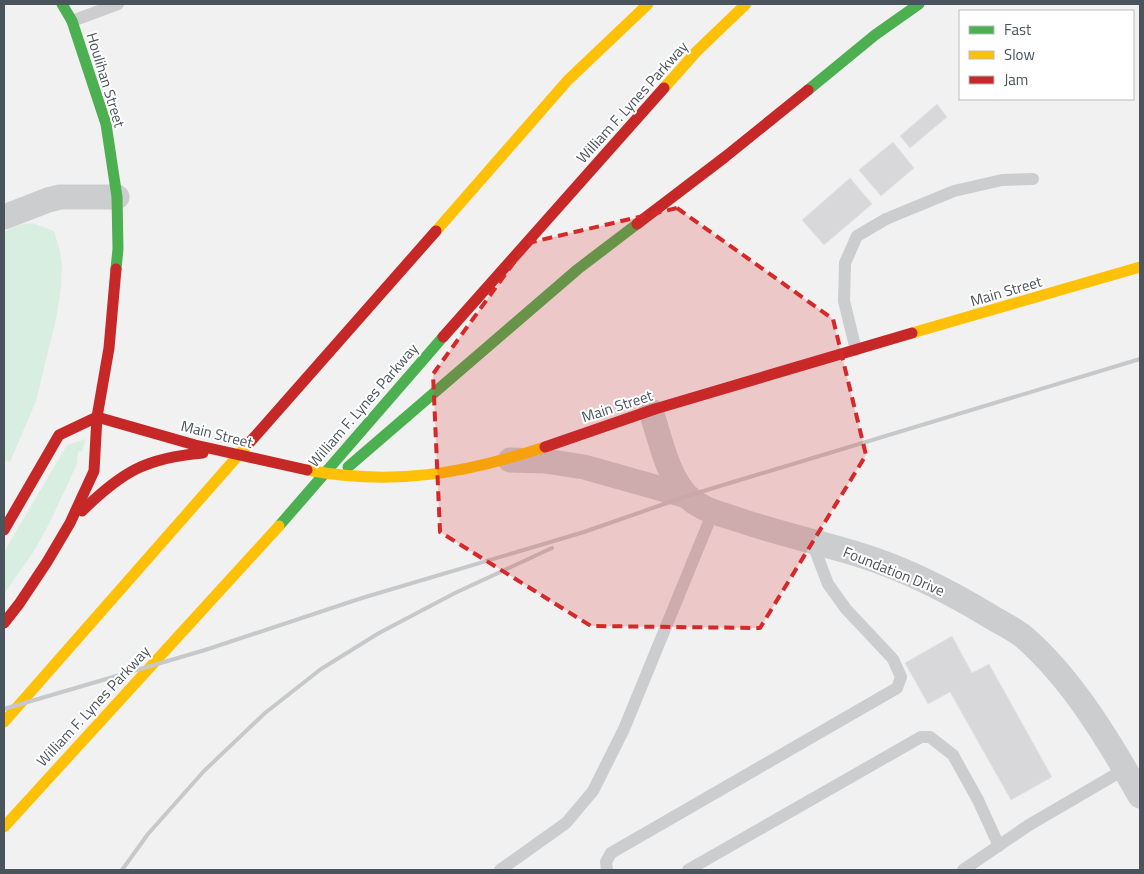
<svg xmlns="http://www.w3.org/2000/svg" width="1144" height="874" viewBox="0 0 1144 874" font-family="'Titillium Web',sans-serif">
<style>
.green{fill:#d8eee0}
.building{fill:#d8d8da;stroke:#e3e3e4}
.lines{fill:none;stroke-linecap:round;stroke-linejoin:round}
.lane{stroke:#cccdcf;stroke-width:12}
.street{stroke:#cccdcf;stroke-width:25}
.fast{stroke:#4caf50;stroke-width:11}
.slow{stroke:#ffc107;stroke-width:11}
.jam{stroke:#c62828;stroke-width:11}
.rail{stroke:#c7c8c9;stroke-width:4}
.marked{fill:#d62828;fill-opacity:0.2;stroke:#d62828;stroke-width:4;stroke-dasharray:10 6;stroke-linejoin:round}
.labels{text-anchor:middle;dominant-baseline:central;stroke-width:4;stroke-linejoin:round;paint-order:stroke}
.street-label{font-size:15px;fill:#4a545c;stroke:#fff}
</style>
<rect width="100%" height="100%" fill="#f2f1f1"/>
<!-- green -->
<g class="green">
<path d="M32,223l22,8 6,21 2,14 -1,22 -5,31 -20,82 -26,61 -6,-2v-228l15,-7z"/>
<path d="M86,439l-4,13 -4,-1 -1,13 -27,58 -16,29 -30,43v-42l63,-107z"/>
</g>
<!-- building -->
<g class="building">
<path d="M937,104l10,13 -37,31 -10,-12z"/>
<path d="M893,142l21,26 -33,28 -22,-26z"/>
<path d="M850,178l22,26 -48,41 -22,-25z"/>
<path d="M952,636l20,37 17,-9 63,113 -41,23 -61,-108 -22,12 -23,-41z"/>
</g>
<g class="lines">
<!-- lane -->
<g class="lane">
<path d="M72,21l46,-17"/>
<path d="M856,350l-12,-49 1,-38 12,-27 29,-17 68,-28 48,-11 31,-1"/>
<path d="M500,870l66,-47 27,-32 31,-62 89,-217"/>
<path d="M607,870l-1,-8 5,-9 286,-165 4,-11 -8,-18 -47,-50 -18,-25 -16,-42"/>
<path d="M688,870l233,-133h9l23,18 25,45 21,46"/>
<path d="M963,870l66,-45 96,-56"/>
</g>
<!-- street -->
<g class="street">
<path d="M4,217l44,-17 12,-3h57"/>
<path d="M651,411c9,27 16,65 37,86 14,13 33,17 51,23 41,14 83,23 124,36 45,14 89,37 130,62 10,6 23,12 32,20 47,41 85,104 115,158"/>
<path d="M510,460l35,1 39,6 103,29"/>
</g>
<!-- fast -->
<g class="fast">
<path d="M62,4l10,17 34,103 11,73 1,52 -2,20"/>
<path d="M808,90l67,-55 44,-31"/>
<path d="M348,467l230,-198 59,-45"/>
<path d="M279,526l164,-189"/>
</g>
<!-- slow -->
<g class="slow">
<path d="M664,88l33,-37 49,-47"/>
<path d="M436,231l132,-151 80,-76"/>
<path d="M912,333l228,-66"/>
<path d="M307,470c86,16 156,4 238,-23"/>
<path d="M4,722l246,-280"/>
<path d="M4,827l275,-301"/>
</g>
<!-- jam -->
<g class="jam">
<path d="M637,224l88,-67 83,-67"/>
<path d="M443,337l221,-249"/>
<path d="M250,442l186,-211"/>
<path d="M545,447l110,-38 257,-76"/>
<path d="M82,511c41,-40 64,-53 121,-58"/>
<path d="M4,530l55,-95 38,-18 98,28 112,25"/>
<path d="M4,623l15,-19 28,-42 23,-39 24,-52 3,-54 12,-69 7,-79"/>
</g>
<!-- rail -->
<g class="rail">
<path d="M4,709l201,-59 157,-52 222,-66 103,-36 453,-137"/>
<path d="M122,870l26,-36 56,-63 61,-58 56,-44 58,-36 76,-40 97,-45"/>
</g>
</g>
<!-- marked area -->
<path class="marked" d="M677,208l156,111 33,136 -106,173 -169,-2 -151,-94 -7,-158 95,-131z"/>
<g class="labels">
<!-- street labels -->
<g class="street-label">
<text transform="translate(106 80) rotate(73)">Houlihan Street</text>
<text transform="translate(632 102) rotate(-48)">William F. Lynes Parkway</text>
<text transform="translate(1006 291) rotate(-16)">Main Street</text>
<text transform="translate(363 405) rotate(-49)">William F. Lynes Parkway</text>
<text transform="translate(617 406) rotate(-18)">Main Street</text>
<text transform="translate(217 434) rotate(14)">Main Street</text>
<text transform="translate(894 571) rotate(22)">Foundation Drive</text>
<text transform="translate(93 706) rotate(-47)">William F. Lynes Parkway</text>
</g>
</g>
<!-- border -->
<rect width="1144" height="874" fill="none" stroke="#4a545c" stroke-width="10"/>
<!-- legend -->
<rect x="959" y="10" width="175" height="90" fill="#ffffff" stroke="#b7bbbe"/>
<rect x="969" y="26" width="25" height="8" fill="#4caf50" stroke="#b7bbbe"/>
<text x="1004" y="35" font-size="15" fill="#4a545c">Fast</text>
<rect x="969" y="51" width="25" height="8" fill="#ffc107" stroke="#b7bbbe"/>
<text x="1004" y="60" font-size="15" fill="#4a545c">Slow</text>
<rect x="969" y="76" width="25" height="8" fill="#c62828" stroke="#b7bbbe"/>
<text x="1004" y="85" font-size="15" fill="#4a545c">Jam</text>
</svg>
